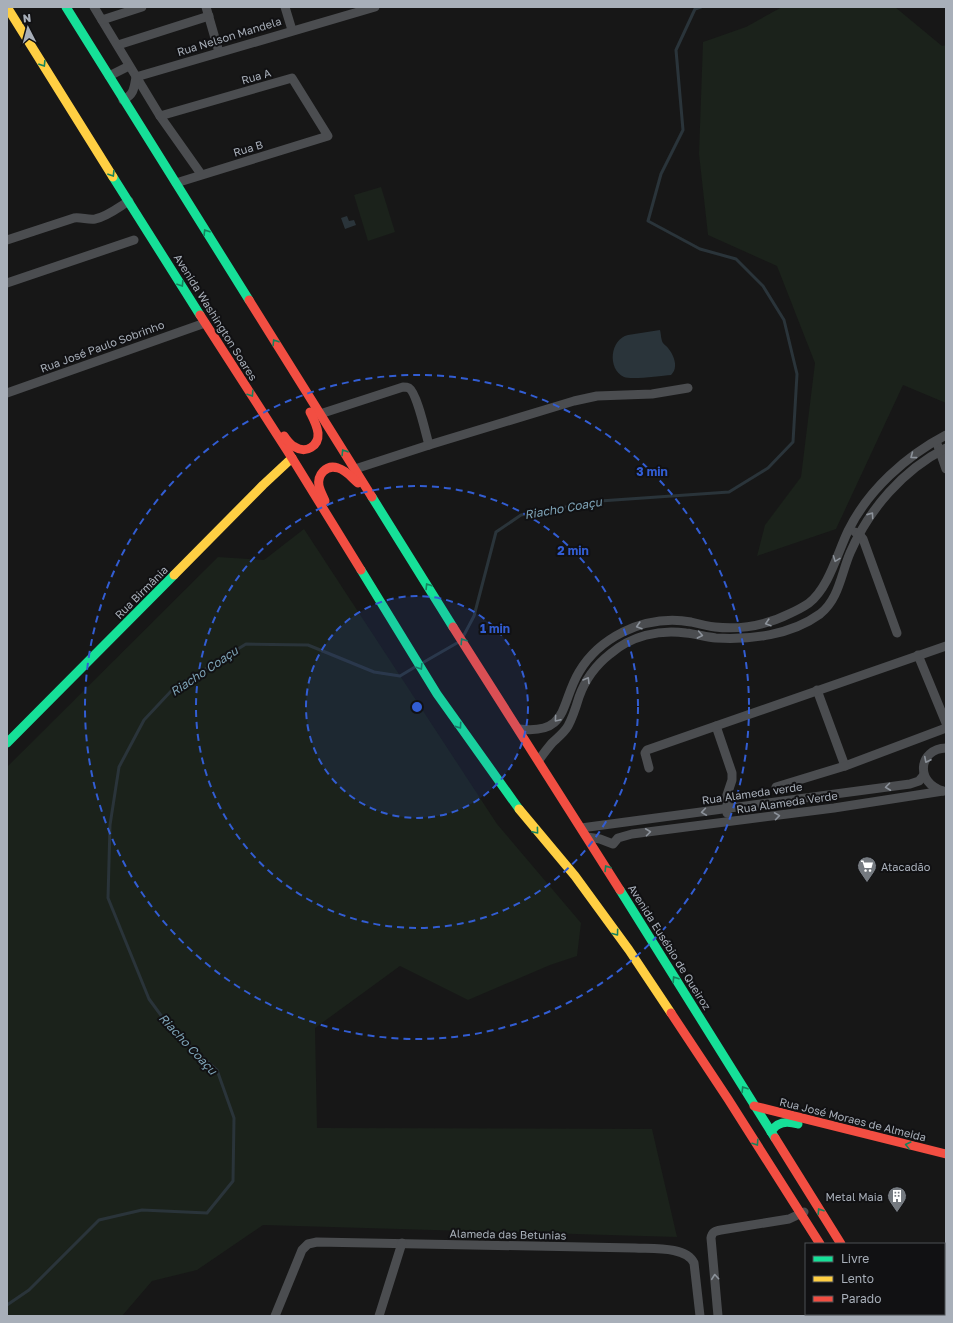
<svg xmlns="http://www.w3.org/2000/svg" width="953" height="1323" viewBox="0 0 953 1323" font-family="'Golos Text',sans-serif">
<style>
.green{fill:#1b221b}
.water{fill:#2a343a}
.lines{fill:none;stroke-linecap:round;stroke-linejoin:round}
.stream{stroke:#2a343a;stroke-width:3}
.street{stroke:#4b4d50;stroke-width:9}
.fast{stroke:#16e098;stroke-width:9}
.slow{stroke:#ffcf43;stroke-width:9}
.jam{stroke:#f24e42;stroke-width:9}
.oneway{stroke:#14835c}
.oneway2{stroke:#8c929a}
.ring{fill:none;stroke:#325dd3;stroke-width:2;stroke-dasharray:7 5}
.labels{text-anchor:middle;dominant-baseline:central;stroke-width:4;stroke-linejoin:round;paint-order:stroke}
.street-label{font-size:11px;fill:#a8afb9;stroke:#111113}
.poi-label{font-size:11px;fill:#a8afb9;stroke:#111113;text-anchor:start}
.water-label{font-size:12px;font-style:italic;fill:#7da2b5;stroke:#111113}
.centre{fill:#325dd3;stroke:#111113;stroke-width:2}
.ring-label{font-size:12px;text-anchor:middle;font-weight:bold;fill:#325dd3;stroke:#111113;stroke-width:4;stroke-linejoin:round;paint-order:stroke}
</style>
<rect width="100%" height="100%" fill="#171717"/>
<!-- green -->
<g class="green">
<path d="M782,7h113l47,39 4,-1v358l-43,-18 -67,144 -79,27 8,-31 36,-48 14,-114 -38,-97 -69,-31 -9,-81 4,-112 43,-15z"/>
<path d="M381,187l14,45 -27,9 -14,-46z"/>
<path d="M304,529l193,295 84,99 -4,33 -27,9 -82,35 -68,-34 -85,62 2,100 335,1 25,108 -414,-12 -66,45 -45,11 -30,35h-115v-549l211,-210 46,3z"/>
</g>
<!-- water -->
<g class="water">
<path d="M347,216l2,5 5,-1 2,5 -11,4 -4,-11z"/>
<path d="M660,330c1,4 1,10 3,13 1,2 4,3 5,5 6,7 11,20 3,27 -10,1 -40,5 -47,2 -17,-8 -14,-38 4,-42z"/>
</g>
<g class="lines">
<!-- stream -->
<g class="stream">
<path d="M464,635l10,-19 22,-84 25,-17 79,-14 129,-9 39,-24 25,-26 4,-68 -13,-54 -21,-34 -27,-27 -36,-10 -52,-28 13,-47 22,-44 -7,-80 19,-41 6,-2"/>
<path d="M424,662l33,-19"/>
<path d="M7,1305l22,-15 70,-70 43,-10 65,3 26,-32 1,-63 -17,-48 -46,-41 -22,-30 -41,-101 2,-73 9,-58 25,-47 29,-31 73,-45 62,1 66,27 26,4 15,-9"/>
</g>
<!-- street -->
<g class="street">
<path d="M94,7l66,109 41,58"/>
<path d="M206,7l13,45"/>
<path d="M285,7l7,23"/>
<path d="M102,20l40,-13"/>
<path d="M118,45l91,-29"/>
<path d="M109,76l20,-10"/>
<path d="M123,100c11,-6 11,-11 13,-23l239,-70"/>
<path d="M160,116l132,-38 36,58 -152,47"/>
<path d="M7,240l67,-22c7,-1 14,2 21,1 12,-2 24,-12 34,-18"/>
<path d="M7,283l127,-43"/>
<path d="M7,393l198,-70"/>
<path d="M320,414l83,-27c2,0 4,0 6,1 8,5 17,47 20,57"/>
<path d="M938,446l8,23"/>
<path d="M355,469l74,-24 145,-44 23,-5 55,-2 36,-6"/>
<path d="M855,532l4,2 4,5 34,94"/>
<path d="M918,655l28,68"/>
<path d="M817,690l28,76 101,-38"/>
<path d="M716,726l16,47v7l-5,15v18"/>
<path d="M519,729c50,6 41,-25 60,-57 10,-17 26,-31 44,-40 21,-10 45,-14 68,-10 8,2 16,4 24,5 27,3 52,-2 76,-14 6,-3 13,-6 18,-10 20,-16 28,-49 39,-72 20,-41 58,-75 98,-96"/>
<path d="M539,760c4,-6 8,-11 13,-17 5,-5 12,-10 16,-17 5,-9 8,-19 11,-29 6,-17 17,-32 31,-43 21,-18 49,-25 76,-21 10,1 20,4 30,5 35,2 75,-3 104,-24 19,-15 21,-40 30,-61 19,-44 53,-83 96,-105"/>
<path d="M649,768l-4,-15 2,-3 299,-104"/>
<path d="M776,787l69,-21"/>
<path d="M943,791c-28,-8 -25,-42 3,-43"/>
<path d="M581,828l329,-44 9,-3 5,-6"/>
<path d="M587,837l13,2 13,5 5,-6 14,-4 202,-26 109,-17"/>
<path d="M275,1316l27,-66 6,-6 9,-2 318,6c17,1 51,-2 59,15l6,53"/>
<path d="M379,1316l23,-73"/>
<path d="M718,1316l-7,-78c1,-6 4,-7 10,-8l68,-11 15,-7"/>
</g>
<!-- fast -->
<g class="fast">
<path d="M66,7l183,293"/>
<path d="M113,177l87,138"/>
<path d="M372,497l81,130"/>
<path d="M361,570l76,124 82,115"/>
<path d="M7,743l167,-168"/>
<path d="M620,890l155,248"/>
<path d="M771,1132c6,-11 16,-11 27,-8"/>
</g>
<!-- slow -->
<g class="slow">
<path d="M7,7l106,170"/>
<path d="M174,575l89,-90 29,-27"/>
<path d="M519,809l56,67 54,74 42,63"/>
</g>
<!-- jam -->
<g class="jam">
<path d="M249,300l123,197"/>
<path d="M200,315l92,143 69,112"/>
<path d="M284,436c3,4 6,9 11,11 11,7 24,-1 23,-14 -1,-8 -5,-15 -8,-21"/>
<path d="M325,501c-2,-5 -5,-10 -6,-15 -2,-11 7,-22 19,-18 8,2 14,10 20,15"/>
<path d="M453,627l167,263"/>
<path d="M671,1013l57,86 92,145"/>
<path d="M754,1106l192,48"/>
<path d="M775,1138l66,106"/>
<path d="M862,1314l1,2"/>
<path d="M884,1314l2,2"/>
</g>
</g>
<!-- one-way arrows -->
<defs><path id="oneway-chevron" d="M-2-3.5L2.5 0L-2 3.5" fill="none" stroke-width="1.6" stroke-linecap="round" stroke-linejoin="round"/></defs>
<g class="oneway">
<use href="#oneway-chevron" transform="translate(43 64) rotate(58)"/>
<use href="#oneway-chevron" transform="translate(112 174) rotate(58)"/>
<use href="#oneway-chevron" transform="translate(206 232) rotate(-122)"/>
<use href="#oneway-chevron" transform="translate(181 284) rotate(58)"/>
<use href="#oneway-chevron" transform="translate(275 342) rotate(-122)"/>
<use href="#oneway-chevron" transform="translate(251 394) rotate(57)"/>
<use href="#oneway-chevron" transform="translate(344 452) rotate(-122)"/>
<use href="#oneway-chevron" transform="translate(428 586) rotate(-122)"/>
<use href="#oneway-chevron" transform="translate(463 641) rotate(-123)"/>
<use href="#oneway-chevron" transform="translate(420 667) rotate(58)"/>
<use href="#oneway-chevron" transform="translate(459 726) rotate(55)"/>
<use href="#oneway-chevron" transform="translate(536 831) rotate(50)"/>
<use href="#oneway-chevron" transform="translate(607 868) rotate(-122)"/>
<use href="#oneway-chevron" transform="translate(616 933) rotate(54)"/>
<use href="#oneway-chevron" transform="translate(675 979) rotate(-123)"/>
<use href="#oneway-chevron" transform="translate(744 1089) rotate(-122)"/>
<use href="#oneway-chevron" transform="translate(756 1143) rotate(57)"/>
<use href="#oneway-chevron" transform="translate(908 1145) rotate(-166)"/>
<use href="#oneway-chevron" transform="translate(820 1211) rotate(-122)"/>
</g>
<g class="oneway2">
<use href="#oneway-chevron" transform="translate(913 456) rotate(143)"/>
<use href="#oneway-chevron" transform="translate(871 515) rotate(-55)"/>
<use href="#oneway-chevron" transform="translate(836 559) rotate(111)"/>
<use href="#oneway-chevron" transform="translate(768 623) rotate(163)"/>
<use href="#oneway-chevron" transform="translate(639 626) rotate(163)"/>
<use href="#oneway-chevron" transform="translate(700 635) rotate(11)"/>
<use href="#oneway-chevron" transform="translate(587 680) rotate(-59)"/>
<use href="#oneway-chevron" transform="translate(557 719) rotate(130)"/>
<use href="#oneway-chevron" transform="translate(927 760) rotate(117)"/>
<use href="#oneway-chevron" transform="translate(888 787) rotate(173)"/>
<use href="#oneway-chevron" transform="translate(704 812) rotate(172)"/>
<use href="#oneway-chevron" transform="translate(777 816) rotate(-8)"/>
<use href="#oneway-chevron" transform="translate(648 832) rotate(-7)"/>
<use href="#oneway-chevron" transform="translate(715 1277) rotate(-95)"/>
</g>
<!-- distance rings -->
<circle cx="417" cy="707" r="111" fill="#325dd3" fill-opacity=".12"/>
<g class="ring">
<circle cx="417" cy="707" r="111"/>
<circle cx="417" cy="707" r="221"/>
<circle cx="417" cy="707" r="332"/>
</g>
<!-- icons -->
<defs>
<g id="supermarket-pin" transform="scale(1)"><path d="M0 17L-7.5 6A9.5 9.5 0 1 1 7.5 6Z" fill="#757a80" stroke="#111113"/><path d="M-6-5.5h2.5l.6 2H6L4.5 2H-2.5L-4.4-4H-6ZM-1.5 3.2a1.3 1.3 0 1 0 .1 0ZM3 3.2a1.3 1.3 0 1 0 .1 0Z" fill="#fff"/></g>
<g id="building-pin" transform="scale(1)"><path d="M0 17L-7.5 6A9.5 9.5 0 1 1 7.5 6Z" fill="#757a80" stroke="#111113"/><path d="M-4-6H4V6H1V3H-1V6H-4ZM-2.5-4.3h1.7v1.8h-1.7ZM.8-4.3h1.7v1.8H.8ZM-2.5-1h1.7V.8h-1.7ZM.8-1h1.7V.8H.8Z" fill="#fff"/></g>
</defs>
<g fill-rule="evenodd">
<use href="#supermarket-pin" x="867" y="866"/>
<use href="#building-pin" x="897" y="1196"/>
</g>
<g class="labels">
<!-- street labels -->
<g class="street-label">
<text transform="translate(229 36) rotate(-17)">Rua Nelson Mandela</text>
<text transform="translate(256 76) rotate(-16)">Rua A</text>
<text transform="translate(248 148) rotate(-17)">Rua B</text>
<text transform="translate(216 317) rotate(58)">Avenida Washington Soares</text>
<text transform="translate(102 346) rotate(-20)">Rua José Paulo Sobrinho</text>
<text transform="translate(141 592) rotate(-45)">Rua Birmânia</text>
<text transform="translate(752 793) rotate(-8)">Rua Alameda verde</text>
<text transform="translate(787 802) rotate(-8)">Rua Alameda Verde</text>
<text transform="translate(670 947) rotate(58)">Avenida Eusébio de Queiroz</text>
<text transform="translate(853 1119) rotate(14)">Rua José Moraes de Almeida</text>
<text transform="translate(508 1234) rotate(1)">Alameda das Betunias</text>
</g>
<!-- poi labels -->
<g class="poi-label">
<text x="881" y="866">Atacadão</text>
<text x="883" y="1196" text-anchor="end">Metal Maia</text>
</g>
<!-- water labels -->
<g class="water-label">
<text transform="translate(563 508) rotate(-10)">Riacho Coaçu</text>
<text transform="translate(204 671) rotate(-34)">Riacho Coaçu</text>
<text transform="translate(188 1044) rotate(47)">Riacho Coaçu</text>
</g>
</g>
<circle cx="417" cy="707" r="6" class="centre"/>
<g class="ring-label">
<text x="652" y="476">3 min</text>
<text x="573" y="555">2 min</text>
<text x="495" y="633">1 min</text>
</g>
<!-- border -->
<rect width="953" height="1323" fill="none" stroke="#a8afb9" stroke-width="16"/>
<!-- legend -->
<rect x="805" y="1243" width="140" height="72" fill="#111113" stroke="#4d5055"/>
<rect x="813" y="1256" width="20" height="6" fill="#16e098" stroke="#4d5055"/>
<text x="841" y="1263" font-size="12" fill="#a8afb9">Livre</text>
<rect x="813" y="1276" width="20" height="6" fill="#ffcf43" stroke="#4d5055"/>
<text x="841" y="1283" font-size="12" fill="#a8afb9">Lento</text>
<rect x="813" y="1296" width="20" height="6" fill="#f24e42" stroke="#4d5055"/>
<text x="841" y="1303" font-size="12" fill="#a8afb9">Parado</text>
<!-- north arrow -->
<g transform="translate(28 28) rotate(354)" stroke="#111113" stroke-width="3" paint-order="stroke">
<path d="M0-3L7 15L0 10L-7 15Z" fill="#a8afb9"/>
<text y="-6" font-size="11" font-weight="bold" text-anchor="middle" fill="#a8afb9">N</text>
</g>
</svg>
